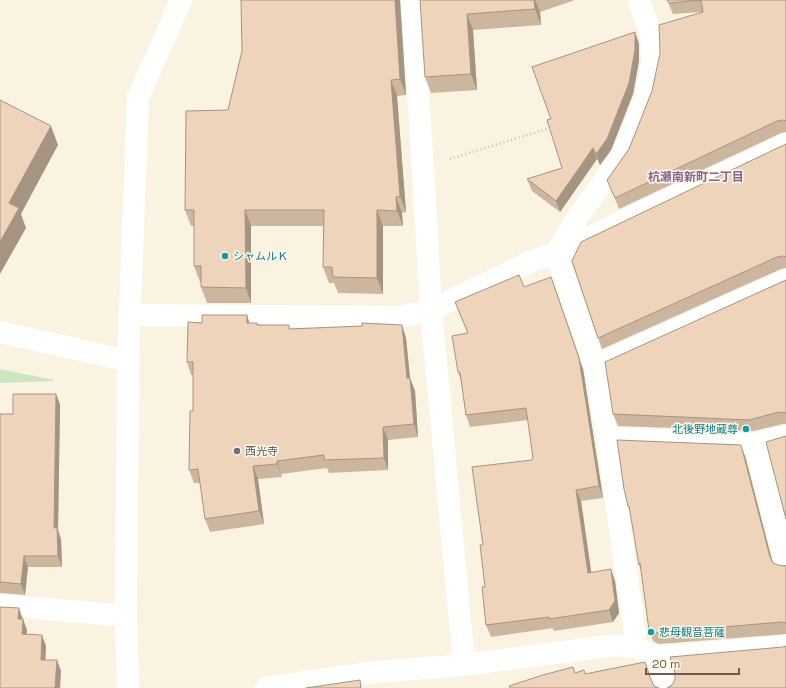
<svg xmlns="http://www.w3.org/2000/svg" width="786" height="688" viewBox="0 0 786 688" font-family="'Space Grotesk','Noto Sans JP',sans-serif">
<style>
.green{fill:#cce6c1}
.lines{fill:none;stroke-linecap:round;stroke-linejoin:round}
.path{stroke:#d2b79e;stroke-width:2.5;stroke-dasharray:1 3;stroke-linecap:butt}
.minor{stroke:#fff;stroke-width:22}
.wall{fill:#ccb6a0}
.shaded-wall{fill:#a69482}
.building{fill:#edd4ba;stroke:#a69482}
.culture-dot{fill:#0f9aa8;stroke:#fef7e6;stroke-width:1.5}
.worship-dot{fill:#6b7280;stroke:#fef7e6;stroke-width:1.5}
.labels{text-anchor:middle;dominant-baseline:central;stroke-width:3;stroke-linejoin:round;paint-order:stroke}
.culture-label{font-size:11px;fill:#0d838f;stroke:#fef7e6;text-anchor:start}
.worship-label{font-size:11px;fill:#5b616d;stroke:#fef7e6;text-anchor:start}
.neighbourhood-label{font-size:12px;font-weight:bold;fill:#876692;stroke:#fef7e6}
</style>
<rect width="100%" height="100%" fill="#faf3e1"/>
<!-- green -->
<path class="green" d="M0,369l54,11 -1,1 -53,2z"/>
<g class="lines">
<!-- path -->
<path class="path" d="M450,159l103,-32"/>
<!-- minor -->
<g class="minor">
<path d="M412,0l11,168 8,142 33,355"/>
<path d="M556,253l39,113 12,72 30,210"/>
<path d="M556,253l23,-38 43,-59 23,-58 7,-36 -1,-27 -12,-35"/>
<path d="M130,315l269,2 32,-7 101,-49 24,-8 230,-109"/>
<path d="M0,332l128,29"/>
<path d="M595,366l191,-86"/>
<path d="M786,436l-31,8 31,121"/>
<path d="M607,438l148,6"/>
<path d="M0,605l126,11"/>
<path d="M657,657l10,31"/>
<path d="M128,688l-2,-72 2,-255 10,-263 43,-98"/>
<path d="M266,688l110,-16 88,-7 152,-20 21,3 20,9 129,-11"/>
</g>
</g>
<!-- wall -->
<g class="wall">
<path d="M420,0h155l-35,12 1,13 -68,5 4,60 -46,3 -6,-16z"/>
<path d="M667,0h119v132l-5,1 -162,76 -7,-18 -5,-11 22,-31 72,-137 -28,2z"/>
<path d="M400,1l6,94 -9,1 9,116 -4,1 1,13h-20v68l-45,-1 -4,-10h-5l-6,-16v-41h-72v77h-44l-6,-16v-5h-1l-6,-16v-40h-3l-6,-16 43,-100z"/>
<path d="M635,32l4,12v17l-6,33 -22,56 -11,15 -3,-6 -37,53 -28,-21 -5,-12 35,-11 -11,-49z"/>
<path d="M786,144v124l-5,1 -179,80 -30,-88z"/>
<path d="M786,280v144h-3l-29,7 -136,-5 -5,-12z"/>
<path d="M524,287l59,82 20,129 -22,3 10,72 24,8 4,32 -6,9 -59,9 -1,-3 -62,9 -5,-12 -1,-38 -2,-42 50,-87 -5,-38 -58,7 -4,-12 -5,-34 -3,-9 10,-39 -13,-31z"/>
<path d="M249,323l41,6 112,-4 4,13 4,40 5,13 3,46 -30,3v30l-59,3 -2,-5 -46,6 1,3 -24,2 6,45 -54,8 -5,-13 -5,-36h-6l-5,-13 4,-59v-36h-2l-4,-13z"/>
<path d="M56,394l4,11 -2,125 3,9 1,28h-34l-3,28 -25,-2v-179h13z"/>
<path d="M745,456l27,105 1,2 5,2 7,1 1,-1v69l-127,10 -6,-3 -4,-11 -8,-59 -2,-6 -8,-51 -3,-8z"/>
</g>
<!-- shaded-wall -->
<g class="shaded-wall">
<path d="M395,0h5l6,95 -6,-16z"/>
<path d="M534,0h1l5,12 1,13 -6,-16z"/>
<path d="M467,14l6,16 4,60 -6,-16z"/>
<path d="M635,32l4,12v17l-6,33 -22,56 -11,15 -4,-11z"/>
<path d="M391,80l6,16 9,116 -6,-16z"/>
<path d="M51,126l7,19 -37,69 5,14 -26,46v-32l9,-39z"/>
<path d="M593,148l4,11 -37,53 -4,-11z"/>
<path d="M396,197l6,16 1,13 -6,-15z"/>
<path d="M245,210l6,16v77l-5,-15z"/>
<path d="M377,210l6,16v68l-6,-16z"/>
<path d="M551,277l32,92 20,129 -4,-12z"/>
<path d="M247,315l4,13 -4,-5z"/>
<path d="M402,325l4,13 4,40 5,13 3,46 -4,-13 -7,-46z"/>
<path d="M56,394l4,11 -2,125 3,9 1,28 -4,-11 -4,-28z"/>
<path d="M383,427l5,13v30l-4,-12z"/>
<path d="M741,445l4,11 29,112 -4,-11z"/>
<path d="M277,461l4,13 1,3 -5,-13z"/>
<path d="M253,466l5,13 6,45 -5,-13z"/>
<path d="M576,490l5,11 12,83 -5,-11z"/>
<path d="M24,556l4,11 -3,28 -4,-11z"/>
<path d="M611,569l4,12 4,32 -6,9 -4,-12z"/>
<path d="M19,608l4,12 -5,-1z"/>
<path d="M23,619l4,11 -1,16 -4,-12z"/>
<path d="M42,635l4,11 -1,25 -4,-11z"/>
<path d="M57,660l4,11 -1,17h-5z"/>
</g>
<!-- building -->
<g class="building">
<path d="M241,0h154l5,79 -9,1 9,116 -4,1 1,14 -20,-1v68l-44,-1 -1,-10h-9l1,-57h-79l1,78 -45,-1v-21h-7v-56h-9l1,-99 42,-1 14,-59z"/>
<path d="M420,0h114l1,9 -68,5 4,60 -46,3z"/>
<path d="M667,0h119v121l-3,-1 -6,1 -162,77 -8,-18 22,-31 23,-58 8,-38 -1,-28 44,-13 -2,-12 -32,3z"/>
<path d="M635,32v18l-6,33 -22,56 -11,15 -3,-6 -37,53 -29,-22 35,-11 -15,-48 4,-1 -19,-52z"/>
<path d="M0,100l51,26 -42,77 10,5 -19,34z"/>
<path d="M786,144v113l-3,-1 -6,1 -179,81 -26,-77 9,-19z"/>
<path d="M519,275l5,12 27,-10 28,81 20,128 -23,4 12,83 23,-4 4,32 -6,9 -60,9v-2l-63,8 -4,-38h3l-5,-42h3l-11,-78 60,-7v-1l1,-1 -7,-50 -60,7 -6,-43h-2l-6,-36 16,-3 -13,-31z"/>
<path d="M786,280v133l-7,-1 -30,8 -136,-6 -8,-52z"/>
<path d="M202,315h45v8h10v2h32v4l73,-3v-3l40,2 5,53h3l4,46 -31,3 1,31 -60,2v-5l-47,6v3l-24,2 6,45 -54,8 -7,-50 -9,1 1,-59h3v-49h-6l1,-40 14,1z"/>
<path d="M13,394h43l-2,134 3,-1 1,29h-34l-3,28 -21,-2v-168h13z"/>
<path d="M786,436v83l-20,-77z"/>
<path d="M617,440l124,5 29,112 3,6 5,2 7,1 1,-1v58l-5,-1 -126,11 -6,-3 -9,-67 -1,2 -10,-59h-1l-4,-17z"/>
<path d="M0,607l19,1 -1,11h5l-1,15 20,1 -1,25h16l-2,28h-55z"/>
<path d="M786,646v42h-119l5,-3 3,-6v-6l-5,-16 113,-10z"/>
<path d="M645,662l6,18 3,6 5,2h-149l-1,-2 34,-11 30,-8 2,6 9,-3 1,4z"/>
<path d="M360,680l1,8h-55z"/>
</g>
<!-- markers -->
<g class="culture-dot">
<circle cx="225" cy="256" r="4"/>
<circle cx="746" cy="429" r="4"/>
<circle cx="651" cy="632" r="4"/>
</g>
<circle class="worship-dot" cx="237" cy="451" r="4"/>
<g class="labels">
<!-- culture labels -->
<g class="culture-label">
<text x="233" y="256">シャムルＫ</text>
<text x="738" y="429" text-anchor="end">北後野地蔵尊</text>
<text x="659" y="632">悲母観音菩薩</text>
</g>
<!-- worship labels -->
<g class="worship-label">
<text x="245" y="451">西光寺</text>
</g>
<!-- neighbourhood labels -->
<g class="neighbourhood-label">
<text x="696" y="177">杭瀬南新町二丁目</text>
</g>
</g>
<!-- scale -->
<path d="M646 668v6h93v-6" fill="none" stroke="#6f5b4a" stroke-width="2"/>
<text x="652" y="668" font-size="12" fill="#6f5b4a" stroke="#fef7e6" stroke-width="3" paint-order="stroke">20 m</text>
</svg>
